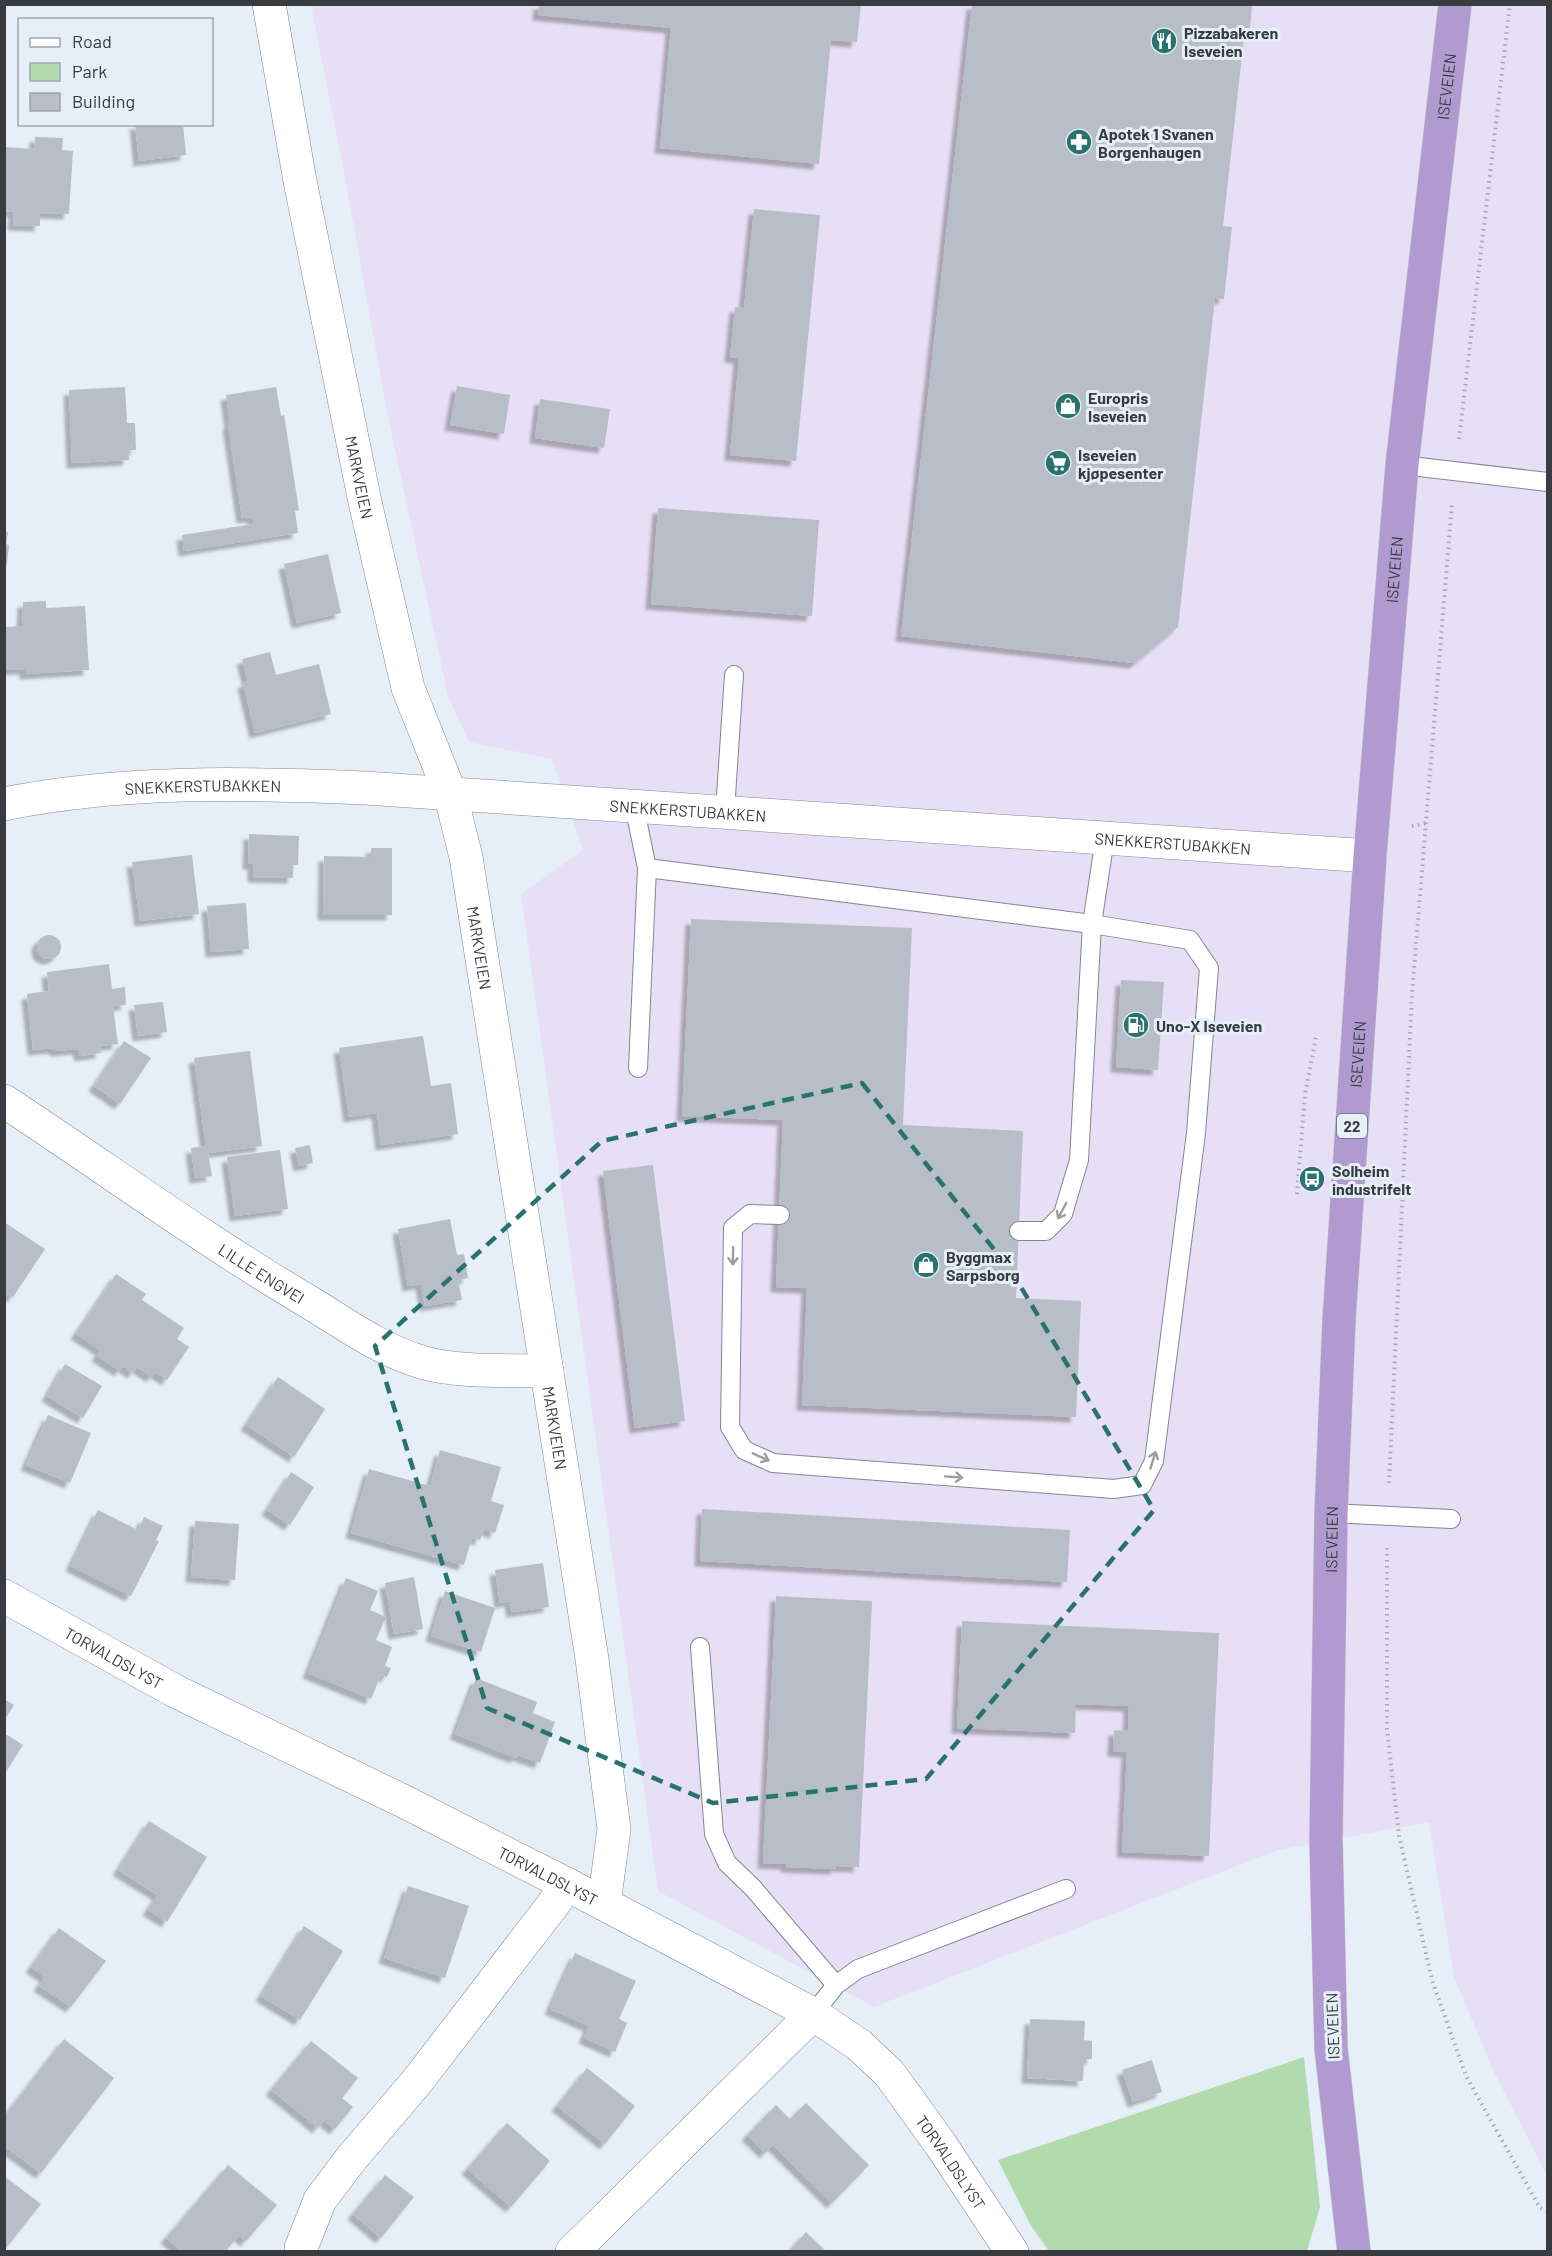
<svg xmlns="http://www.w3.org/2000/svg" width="1552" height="2256" viewBox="0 0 1552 2256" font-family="Barlow,sans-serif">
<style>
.commercial{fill:#e7dff5}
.green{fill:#b1dbaf}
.building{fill:#b7bec8;filter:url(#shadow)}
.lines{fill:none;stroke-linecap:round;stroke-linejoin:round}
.service-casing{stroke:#818891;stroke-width:20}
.minor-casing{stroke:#818891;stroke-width:34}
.trunk-casing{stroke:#cbcccd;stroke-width:34}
.path{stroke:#a3a9b1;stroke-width:4;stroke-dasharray:1.5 4.5;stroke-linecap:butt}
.service{stroke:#fff;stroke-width:18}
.minor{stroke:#fff;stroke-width:33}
.trunk{stroke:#b09ad0;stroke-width:33}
.oneway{stroke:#9c9d9f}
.marked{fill:none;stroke:#2a736c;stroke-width:4.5;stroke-dasharray:12 8;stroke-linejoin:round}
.labels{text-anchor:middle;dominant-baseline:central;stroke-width:6;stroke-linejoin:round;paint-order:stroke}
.shield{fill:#e6eef8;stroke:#6c7176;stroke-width:1.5}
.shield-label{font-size:15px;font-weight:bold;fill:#383b3f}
.poi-label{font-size:16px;font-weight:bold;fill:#383b3f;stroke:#e6eef8;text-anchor:start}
.street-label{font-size:16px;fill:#383b3f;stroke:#e6eef8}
</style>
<defs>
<filter id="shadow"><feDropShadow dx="-5.5" dy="5.5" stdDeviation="1.5" flood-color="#0004"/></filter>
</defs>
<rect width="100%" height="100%" fill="#e6eef8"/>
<!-- commercial -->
<path class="commercial" d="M311,5h1236v2171l-52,-102 -41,-97 -25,-155 -151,28 -404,157 -216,-116 -137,-997 62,-44 -31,-91 -83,-17 -21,-46 -62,-289 -39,-219z"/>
<!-- green -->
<path class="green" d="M1304,2057l16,150 -13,44h-258l-18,-25 -33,-66z"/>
<!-- building -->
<g class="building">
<path d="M539,4h322l-4,38 -26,-2 -12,124 -159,-16 11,-120 -133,-13z"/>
<path d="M972,4h280l-2,25h-5l-22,197 9,1 -8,72 -9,-1 -37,329 -43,36 -234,-27z"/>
<path d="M135,124h48l3,31 -47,6z"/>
<path d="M35,137l28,1 -1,12 11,1 -4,63 -29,-1v13l-27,-1 1,-13 -10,-1v-64l30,2z"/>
<path d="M754,209l66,6 -24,246 -66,-6 9,-97 -9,-1 5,-50 9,1z"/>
<path d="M457,386l53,9 -6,39 -54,-9z"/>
<path d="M125,387l2,36h8l1,27h-8l1,10 -57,3 -3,-73z"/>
<path d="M276,387l5,29 3,-1 15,95 -4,1 3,22 -114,18 -2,-16 72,-11 -2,-7 -10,1 -14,-94 2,-1 -4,-28z"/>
<path d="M540,399l70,10 -6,39 -69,-10z"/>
<path d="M658,508l161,12 -7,96 -161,-12z"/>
<path d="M4,532h4l-2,12 3,1 -2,20 -3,-1z"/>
<path d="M328,554l13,59 -44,10 -13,-59z"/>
<path d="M46,601v7l39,-2 4,64 -64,4v-5l-20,1v-43l17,-1 1,-24z"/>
<path d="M270,652l6,23 43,-11 12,50 -76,19 -12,-50 5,-1 -6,-23z"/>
<path d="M249,834l50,2 -1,29h-5v13l-40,-1v-13h-5z"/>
<path d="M371,848h21v67h-69l1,-59 47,1z"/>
<path d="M192,855l7,59 -59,7 -8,-59z"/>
<path d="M246,903l3,46 -38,3 -4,-46z"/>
<path d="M691,919l221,9 -9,197 120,6 -7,167 65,3 -5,116 -274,-12 5,-117 -31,-1 7,-167 -101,-4z"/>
<circle cx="49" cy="947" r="12"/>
<path d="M109,964l3,25 13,-2 1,18 -13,1 5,38 -18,2 1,7 -21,3 -2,-7 -23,2v-3l-22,2 -6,-56 22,-3 -2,-19z"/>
<path d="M1121,980l43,2 -6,88 -42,-3z"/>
<path d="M163,1002l4,30 -29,4 -4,-31z"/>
<path d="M423,1036l8,50 20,-3 7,51 -77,11 -4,-32 -28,4 -10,-69z"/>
<path d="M124,1041l27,17 -31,46 -26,-18z"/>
<path d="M250,1051l12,95 -54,7 4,23 -17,2 -4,-30 15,-2 -12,-88z"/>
<path d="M310,1145l3,18 -14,3 -4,-18z"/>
<path d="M280,1150l8,59 -53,7 -8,-59z"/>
<path d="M653,1165l32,256 -50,7 -32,-257z"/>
<path d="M450,1219l7,36 7,-1 4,24 -10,2 4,20 -37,6 -4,-22 -13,2 -10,-57z"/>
<path d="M4,1222l41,27 -32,48 -5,-3 -4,5z"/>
<path d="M116,1274l30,20 -4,6 42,28 -7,11 12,8 -22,33 -12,-8 -3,5 -15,-10 -4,6 -10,-7 -3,5 -23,-15 4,-6 -25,-16z"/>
<path d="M65,1364l37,22 -19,32 -36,-22z"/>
<path d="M278,1377l47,32 -31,48 -48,-32z"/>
<path d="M48,1415l43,18 -21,50 -44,-18z"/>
<path d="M440,1450l61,17 -10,34 13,4 -9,28 -11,-4 -4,11 -8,-2 -8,27 -113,-32 18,-64 61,17z"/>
<path d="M291,1472l23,15 -24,38 -23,-15z"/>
<path d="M702,1509l368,21 -3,52 -367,-21z"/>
<path d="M98,1510l40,20 6,-13 19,9 -7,14 3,1 -28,55 -60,-30z"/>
<path d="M195,1521l44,3 -4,56 -44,-3z"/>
<path d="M543,1563l6,44 -37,5 -2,-11 -10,2 -5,-33z"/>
<path d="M414,1577l9,52 -29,5 -9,-51z"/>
<path d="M346,1578l32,13 -8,19 16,7 -10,23 16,7 -7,19 6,2 -4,9 -6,-2 -10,24 -63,-26z"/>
<path d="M445,1591l50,17 -14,44 -50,-16z"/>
<path d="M776,1596l96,5 -13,266 -23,-1v3l-50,-2v-3l-23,-1z"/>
<path d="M962,1621l257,12 -10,223 -87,-4 5,-100 -14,-1 1,-21 14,1 1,-25 -53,-2 -1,29 -118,-5z"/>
<path d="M476,1678l61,24 -4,11 22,9 -15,41 -23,-8 -1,3 -61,-24z"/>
<path d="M4,1699l10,6 -10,16z"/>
<path d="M4,1733l19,12 -19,30z"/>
<path d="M149,1821l58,36 -40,65 -19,-12 10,-15 -40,-25z"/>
<path d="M408,1886l61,20 -24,72 -61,-20z"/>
<path d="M304,1926l39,25 -43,69 -39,-24z"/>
<path d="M59,1928l47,33 -35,46 -32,-21 6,-9 -14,-10z"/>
<path d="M575,1953l61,28 -17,38 8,4 -12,29 -31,-14 5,-12 -39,-17z"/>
<path d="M1030,2019l55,2 -1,19 8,1v18h-8l-1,22 -56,-3z"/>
<path d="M64,2039l50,39 -73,95 -37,-27v-29z"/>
<path d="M311,2041l47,37 -16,20 11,9 -18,22 -11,-9 -6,8 -47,-38z"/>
<path d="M1152,2060l10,32 -29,10 -11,-32z"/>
<path d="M587,2068l48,38 -30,38 -48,-38z"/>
<path d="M806,2103l63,62 -37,38 -59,-58 -8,8 -18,-18 29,-30 14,14z"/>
<path d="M507,2123l43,38 -39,46 -44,-38z"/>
<path d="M228,2165l49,40 -31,36 -7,-6 -14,17h-43l-16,-14z"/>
<path d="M385,2175l29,22 -33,41 -28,-24z"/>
<path d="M4,2176l37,28 -34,43 -3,-2z"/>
<path d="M806,2232l21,20h-39z"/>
</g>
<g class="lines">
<!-- service casing -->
<g class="service-casing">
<g id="service">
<path d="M1402,465l146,17"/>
<path d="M634,805l13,63 445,56 -13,236 -16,54 -17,17h-27"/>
<path d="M725,811l9,-136"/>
<path d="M638,1068l9,-200"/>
<path d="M780,1215l-30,-1 -17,14 -3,199 14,23 29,13 341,26 28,-4 12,-24 42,-328 13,-165 -19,-28 -98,-16 13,-86"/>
<path d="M1331,1513l120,6"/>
<path d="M700,1647l14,187 13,29 26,25 83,97"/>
<path d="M813,2014l23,-29 22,-16 208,-80"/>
</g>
</g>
<!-- minor casing -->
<g class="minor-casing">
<g id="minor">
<path id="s1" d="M269,4l31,177 65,321 43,186 42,105 16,64 126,802 22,170 -10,75"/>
<path id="s2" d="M4,804c119,-24 241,-21 361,-16l1005,68"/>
<path id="s3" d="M4,1101c102,67 200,139 305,201 36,22 70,47 112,60 37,11 87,8 126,9"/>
<path id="s4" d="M4,1596l171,95 228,110 165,84 245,129 46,31 30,28 52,72 71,107"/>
<path d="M302,2252l-1,-4 19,-48 31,-41 68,-80 149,-194"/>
<path d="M572,2252l241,-238"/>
</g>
</g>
<!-- trunk casing -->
<g class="trunk-casing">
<g id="trunk">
<path id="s5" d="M1354,2252l-23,-204 -5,-208 5,-327 8,-193 31,-464 32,-391 53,-461"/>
</g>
</g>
<!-- path -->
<g class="path">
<path d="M1459,439l51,-435"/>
<path d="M1412,826l14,-3"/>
<path d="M1297,1194l8,-100 11,-57"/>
<path d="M1389,1483l23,-489 40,-491"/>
<path d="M1387,1548v181l12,107 33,144 34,96 74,132 8,3"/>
</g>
<!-- service -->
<use href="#service" class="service"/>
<!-- minor -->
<use href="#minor" class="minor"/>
<!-- trunk -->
<use href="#trunk" class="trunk"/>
</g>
<!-- one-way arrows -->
<defs><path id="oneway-shaft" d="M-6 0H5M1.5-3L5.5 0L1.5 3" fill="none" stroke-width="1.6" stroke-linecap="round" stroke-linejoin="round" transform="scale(1.5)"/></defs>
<g class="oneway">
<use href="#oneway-shaft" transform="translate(1062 1211) rotate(118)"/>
<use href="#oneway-shaft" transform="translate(733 1256) rotate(91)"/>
<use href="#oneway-shaft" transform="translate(761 1457) rotate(24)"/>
<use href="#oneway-shaft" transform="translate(1153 1460) rotate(-73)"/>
<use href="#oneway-shaft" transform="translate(954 1477) rotate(4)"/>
</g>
<!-- marked area -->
<path class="marked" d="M862,1083l150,189 142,238 -228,269 -213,24 -226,-95 -112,-362 227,-205z"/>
<!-- icons -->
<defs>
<g id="restaurant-disc" transform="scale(1.35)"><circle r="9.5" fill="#2a736c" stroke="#e6eef8"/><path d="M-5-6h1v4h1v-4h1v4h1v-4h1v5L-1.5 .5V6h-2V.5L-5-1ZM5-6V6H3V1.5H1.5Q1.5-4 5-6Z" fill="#fff"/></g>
<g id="pharmacy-disc" transform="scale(1.35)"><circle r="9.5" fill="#2a736c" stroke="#e6eef8"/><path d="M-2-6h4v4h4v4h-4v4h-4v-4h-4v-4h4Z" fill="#fff"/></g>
<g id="shop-disc" transform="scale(1.35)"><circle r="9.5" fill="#2a736c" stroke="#e6eef8"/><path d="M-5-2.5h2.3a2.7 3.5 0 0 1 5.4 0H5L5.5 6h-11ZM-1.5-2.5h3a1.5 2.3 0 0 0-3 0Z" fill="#fff"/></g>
<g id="supermarket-disc" transform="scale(1.35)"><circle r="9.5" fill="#2a736c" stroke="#e6eef8"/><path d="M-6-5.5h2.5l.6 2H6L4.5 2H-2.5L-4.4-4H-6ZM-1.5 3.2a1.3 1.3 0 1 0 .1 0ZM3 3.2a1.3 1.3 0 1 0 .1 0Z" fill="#fff"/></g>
<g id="fuel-disc" transform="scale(1.35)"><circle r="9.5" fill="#2a736c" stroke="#e6eef8"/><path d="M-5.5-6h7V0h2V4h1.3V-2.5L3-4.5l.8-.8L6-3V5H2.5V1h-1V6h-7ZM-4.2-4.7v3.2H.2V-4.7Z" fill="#fff"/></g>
<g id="bus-disc" transform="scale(1.35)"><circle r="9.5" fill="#2a736c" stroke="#e6eef8"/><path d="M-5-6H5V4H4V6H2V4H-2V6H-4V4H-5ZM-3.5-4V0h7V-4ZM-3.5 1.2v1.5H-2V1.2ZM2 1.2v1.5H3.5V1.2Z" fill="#fff"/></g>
</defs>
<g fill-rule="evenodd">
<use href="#restaurant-disc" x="1164" y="41"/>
<use href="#pharmacy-disc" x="1079" y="142"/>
<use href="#shop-disc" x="1068" y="406"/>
<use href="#supermarket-disc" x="1058" y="463"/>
<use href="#fuel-disc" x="1136" y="1025"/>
<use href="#bus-disc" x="1312" y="1179"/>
<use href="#shop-disc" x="926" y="1265"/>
</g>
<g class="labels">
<!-- shield labels -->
<rect class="shield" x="1337" y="1114" width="30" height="24" rx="4.5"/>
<g class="shield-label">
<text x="1352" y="1126">22</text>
</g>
<!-- poi labels -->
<g class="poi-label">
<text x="1184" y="32">Pizzabakeren<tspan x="1184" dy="18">Iseveien</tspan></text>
<text x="1098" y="133">Apotek 1 Svanen<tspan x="1098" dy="18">Borgenhaugen</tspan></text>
<text x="1088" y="397">Europris<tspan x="1088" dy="18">Iseveien</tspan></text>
<text x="1078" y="454">Iseveien<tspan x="1078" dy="18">kjøpesenter</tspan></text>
<text x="1156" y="1025">Uno-X Iseveien</text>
<text x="1332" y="1170">Solheim<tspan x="1332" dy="18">industrifelt</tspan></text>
<text x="946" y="1256">Byggmax<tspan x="946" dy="18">Sarpsborg</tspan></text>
</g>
<!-- street labels -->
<g class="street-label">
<text stroke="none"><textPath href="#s5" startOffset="2172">ISEVEIEN</textPath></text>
<text stroke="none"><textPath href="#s1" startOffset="482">MARKVEIEN</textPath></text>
<text stroke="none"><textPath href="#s5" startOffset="1686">ISEVEIEN</textPath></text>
<text stroke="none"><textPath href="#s2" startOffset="200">SNEKKERSTUBAKKEN</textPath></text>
<text stroke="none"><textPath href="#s2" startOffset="686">SNEKKERSTUBAKKEN</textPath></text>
<text stroke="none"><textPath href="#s2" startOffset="1172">SNEKKERSTUBAKKEN</textPath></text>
<text stroke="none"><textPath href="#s1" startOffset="969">MARKVEIEN</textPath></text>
<text stroke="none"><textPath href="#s5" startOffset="1200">ISEVEIEN</textPath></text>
<text stroke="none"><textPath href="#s3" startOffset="310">LILLE ENGVEI</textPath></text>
<text stroke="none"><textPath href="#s1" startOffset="1455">MARKVEIEN</textPath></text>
<text stroke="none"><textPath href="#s5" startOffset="714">ISEVEIEN</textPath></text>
<text stroke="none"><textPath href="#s4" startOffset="126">TORVALDSLYST</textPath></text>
<text stroke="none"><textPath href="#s4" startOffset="612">TORVALDSLYST</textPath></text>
<text transform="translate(1332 2026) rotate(-92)">ISEVEIEN</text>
<text stroke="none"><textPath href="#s4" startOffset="1116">TORVALDSLYST</textPath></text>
</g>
</g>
<!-- border -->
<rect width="1552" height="2256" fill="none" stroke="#383b3f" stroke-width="12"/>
<!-- legend -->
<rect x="18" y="18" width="195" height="108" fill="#e6eef8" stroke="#a0a6ae" stroke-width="1.5"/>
<rect x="30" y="38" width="30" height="9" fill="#ffffff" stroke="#a0a6ae" stroke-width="1.5"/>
<text x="72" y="48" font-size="18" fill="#383b3f">Road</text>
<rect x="30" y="63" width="30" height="18" fill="#b1dbaf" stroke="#a0a6ae" stroke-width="1.5"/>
<text x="72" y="78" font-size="18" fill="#383b3f">Park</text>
<rect x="30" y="93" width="30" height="18" fill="#b7bec8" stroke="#a0a6ae" stroke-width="1.5"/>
<text x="72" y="108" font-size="18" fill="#383b3f">Building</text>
</svg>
